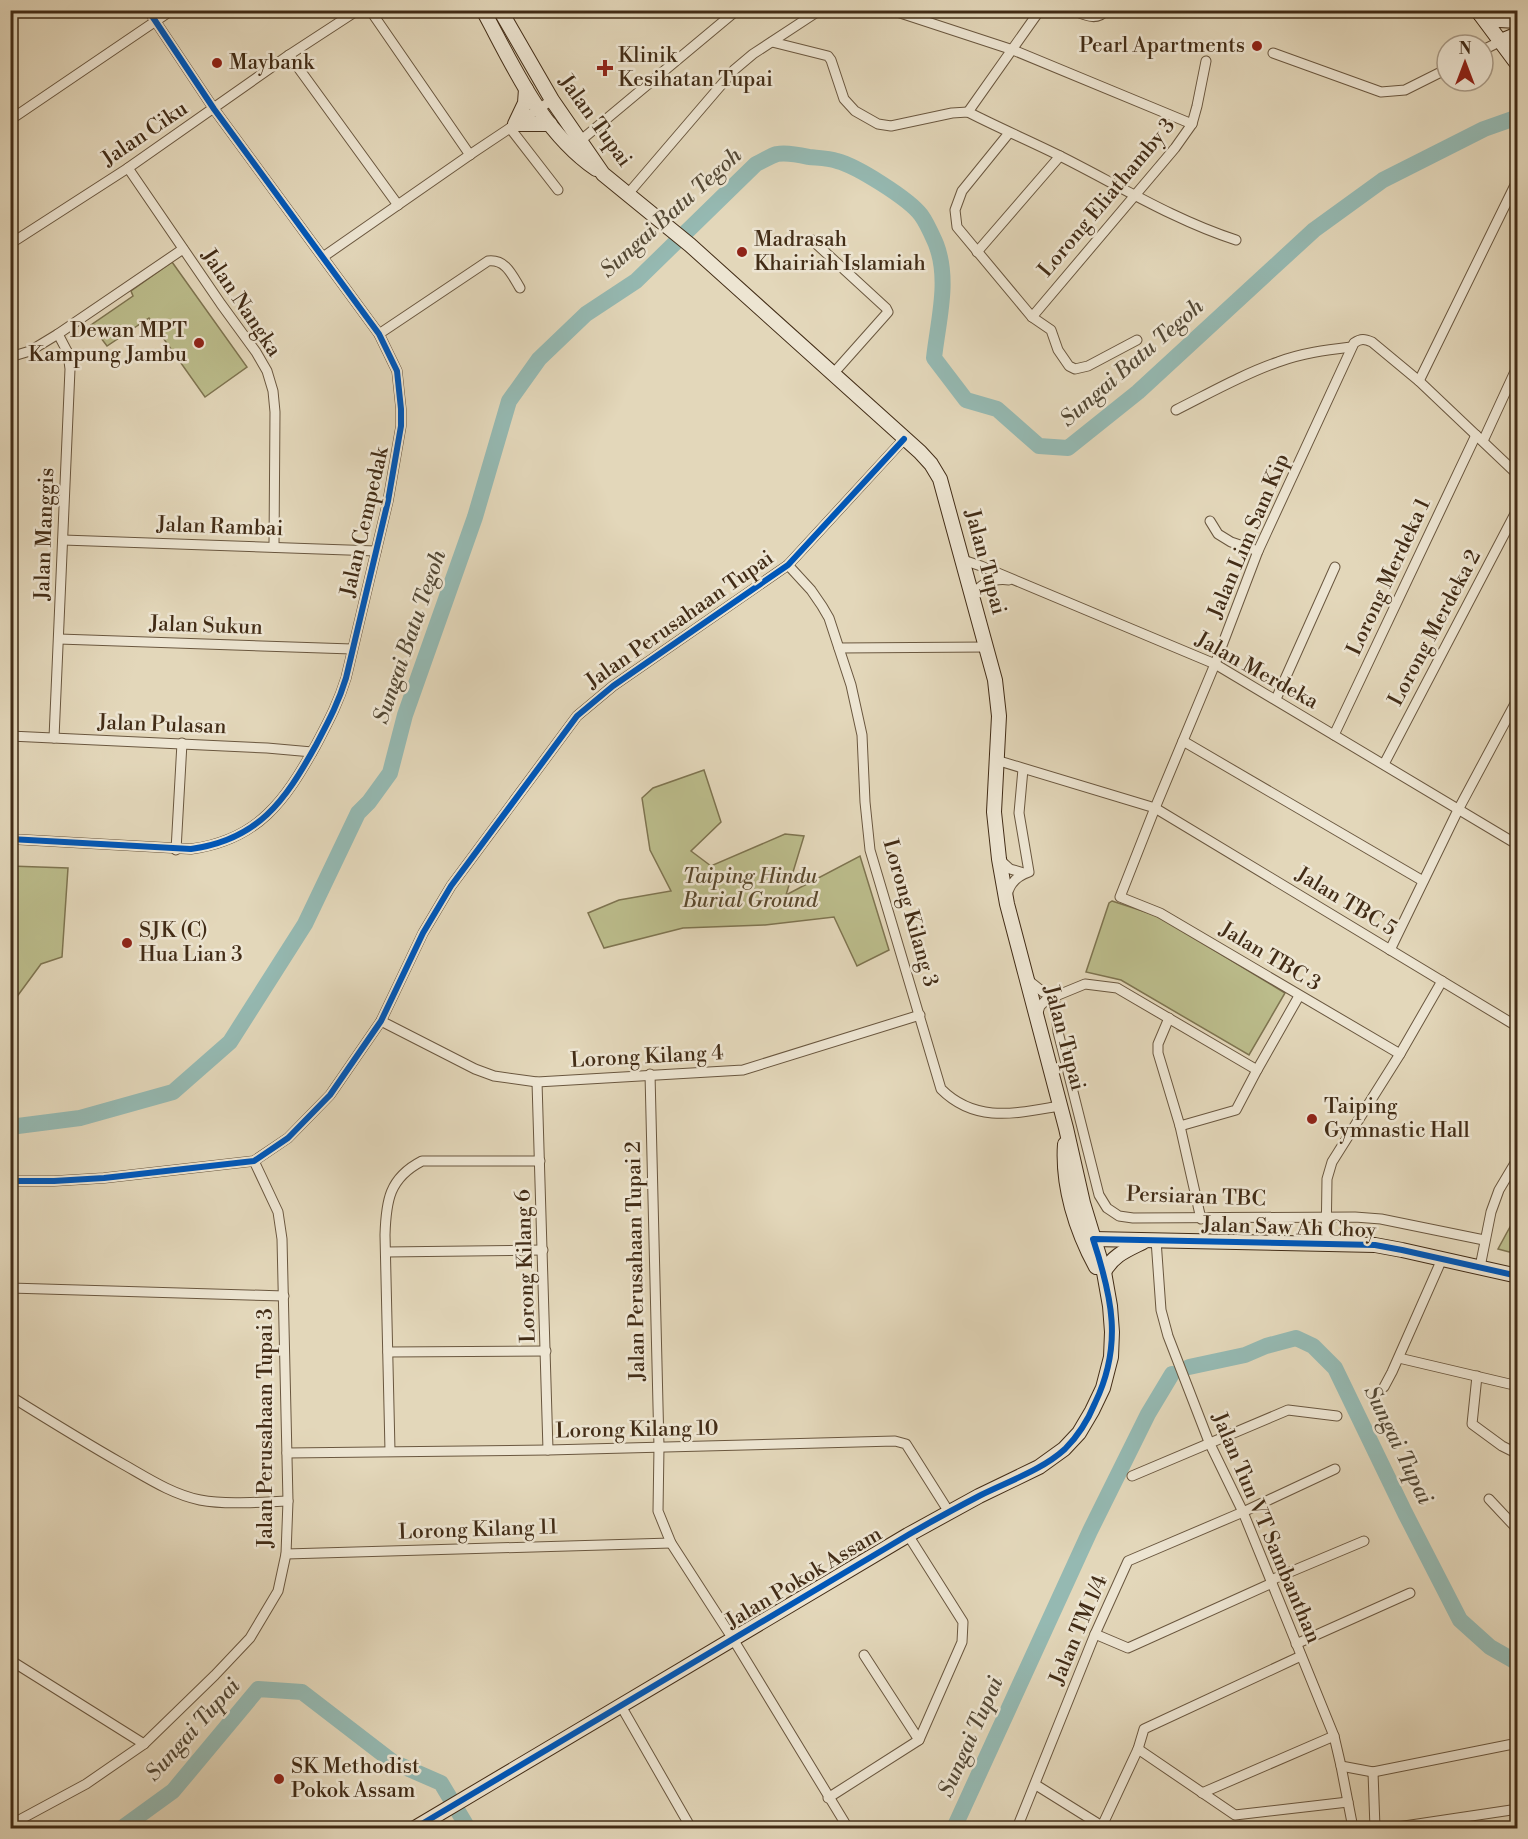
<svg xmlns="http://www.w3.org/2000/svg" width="1528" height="1839" viewBox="0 0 1528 1839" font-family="'Libre Bodoni',serif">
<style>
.green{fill:#bbbc8b;stroke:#7e7450;stroke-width:1.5}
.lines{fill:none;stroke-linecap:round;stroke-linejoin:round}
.river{stroke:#95b9b2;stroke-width:16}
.street-casing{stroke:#6a573f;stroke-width:11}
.secondary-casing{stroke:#422c16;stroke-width:16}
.street{stroke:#ede5d2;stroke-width:9}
.secondary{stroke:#ede5d2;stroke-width:14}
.cycleway-casing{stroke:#ede5d2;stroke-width:10}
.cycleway{stroke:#0057b8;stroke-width:6}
.poi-dot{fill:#8f2418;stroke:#ede5d2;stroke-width:2}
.labels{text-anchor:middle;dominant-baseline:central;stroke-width:5;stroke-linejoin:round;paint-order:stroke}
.poi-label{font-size:21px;fill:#422c16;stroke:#ede5d2;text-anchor:start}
.street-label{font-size:21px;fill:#422c16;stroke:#ede5d2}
.park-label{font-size:21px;font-style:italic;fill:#5a492d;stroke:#ede5d2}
.water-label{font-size:22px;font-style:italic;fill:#534835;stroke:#ede5d2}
</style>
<rect width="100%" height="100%" fill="#e3d7ba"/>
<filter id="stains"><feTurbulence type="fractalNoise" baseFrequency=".00333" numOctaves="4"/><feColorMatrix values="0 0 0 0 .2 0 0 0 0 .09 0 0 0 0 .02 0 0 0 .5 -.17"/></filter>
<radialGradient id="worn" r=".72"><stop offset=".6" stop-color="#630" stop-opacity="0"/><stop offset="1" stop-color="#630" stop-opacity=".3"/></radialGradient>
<!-- green -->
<g class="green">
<path d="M172,262l75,105 -42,30 -56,-79 -42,28 -16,-21 42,-29 -2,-5z"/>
<path d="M704,770l17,52 -30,29 20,15 74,-32 19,2 -18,59 74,-39 29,94 -32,16 -23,-49 -69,8 -82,3 -79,20 -16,-35 31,-13 52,-9 -21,-41 -8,-52 11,-10z"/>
<path d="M10,866l58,2 -6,89 -21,7 -28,38 4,46 -6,1z"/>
<path d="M1112,901l46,15 127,77 -36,62 -128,-75 -35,-8 23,-69z"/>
<path d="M1517,1214v40l-19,-5z"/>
</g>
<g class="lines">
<!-- river -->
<g class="river">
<path d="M10,1127l70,-9 93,-26 57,-50 75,-118 53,-111 11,-11 21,-29 15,-58 70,-198 34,-116 30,-42 47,-45 50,-33 120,-117c7,-3 14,-8 21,-10 10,-2 23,1 32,3 9,1 19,1 28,4 20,5 72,38 84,54 6,8 11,20 15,29 14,36 2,77 -2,114l32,42 31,9 42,37 29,2 70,-56 176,-162 69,-50 101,-51 34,-12"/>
<path d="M1189,1367l56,-12 21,-9 30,-8 17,8 22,22 70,145 55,107 30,27 28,16"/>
<path d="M122,1828l51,-37 85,-102 44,3 91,70 48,21 27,45"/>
<path d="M954,1828l136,-297 58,-117 24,-40"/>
</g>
<!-- street casing -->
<g class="street-casing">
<g id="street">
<path d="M370,10l100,145"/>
<path d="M891,10l122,40 179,74"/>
<path d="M1072,10c13,5 24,12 35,0"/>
<path d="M772,42l56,14 3,4 13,39 11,12 23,13 13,2 61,-13 16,-1c31,16 62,29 92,44 58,29 114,64 176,84"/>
<path d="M1483,50l18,-9"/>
<path d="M1273,53l108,39 24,-2 42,-21"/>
<path d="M289,55l109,150"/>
<path d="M968,112l72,-102"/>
<path d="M10,120l162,-110"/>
<path d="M510,128l48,62"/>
<path d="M1009,133l-47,58 -7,19 2,17 75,90 19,13 7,20 11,16 6,3 13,-3 49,-26"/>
<path d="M580,141l157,-131"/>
<path d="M128,168l93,136 35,48 11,19 6,20 2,21 -1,135"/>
<path d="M627,195l107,-125 19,-16 67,-44"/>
<path d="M812,240l74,68 2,4 -56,63"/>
<path d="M10,244l118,-76 161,-113 69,-45"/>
<path d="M977,252l83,-96"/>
<path d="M323,257l151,-105 78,-52"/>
<path d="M1032,317l143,-169 17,-24 5,-18 9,-45"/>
<path d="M379,334l109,-73c18,-2 24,14 32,27"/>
<path d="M10,357l20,-6 28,-17 125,-85"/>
<path d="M1419,381l99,-202"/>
<path d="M1176,410c34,-17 67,-36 102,-48 24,-9 48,-12 73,-15"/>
<path d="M1483,441l35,-76"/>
<path d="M1210,521l8,13 13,8 27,9"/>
<path d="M63,540l313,11"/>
<path d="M963,560l18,6 234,98 303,181"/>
<path d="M788,565l23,25 11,16 7,12 22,67 11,50 3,67 5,48 71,239c35,35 76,24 119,17"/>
<path d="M972,596c9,-13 21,-18 37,-16"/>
<path d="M59,639l293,10"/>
<path d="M839,648l148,-1"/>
<path d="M1276,699l59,-132"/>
<path d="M1334,735l142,-300"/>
<path d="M10,736l257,12 45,4"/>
<path d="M54,738l16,-369 -2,-16 -10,-19"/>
<path d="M1183,741l240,140"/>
<path d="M996,760l159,48 363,219"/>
<path d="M1384,764l134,-256"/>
<path d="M10,839l181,10c67,-9 94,-48 125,-104 12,-23 22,-41 30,-67l42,-177 13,-75v-17l-4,-38 -18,-37 -165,-225 -66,-99"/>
<path d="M176,850l6,-107"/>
<path d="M999,859l11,10 14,4"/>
<path d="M1007,896c2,-12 10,-20 22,-24l-10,-59 4,-44"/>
<path d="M1390,950l68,-140 60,-112"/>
<path d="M1028,980l15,12 11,3"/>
<path d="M1054,995l4,37 41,163 8,13 12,8 14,2 222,-1 26,2 103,21"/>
<path d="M1037,1016l3,-10 6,-6 39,-16 32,4 140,82"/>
<path d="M1169,1018l-11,26v9l22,73 21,93"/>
<path d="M381,1021l94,48 19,7 43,6 206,-12 177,-55"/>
<path d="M1400,1054l-240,-141 -40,-16 35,-89 60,-144 43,-113 96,-208c7,-5 11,-4 18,-1l47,39 99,94"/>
<path d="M650,1074l9,373 -1,64 13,32 62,96 115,189"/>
<path d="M537,1082l11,368"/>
<path d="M1180,1126l56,-16 21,-40 42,-74"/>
<path d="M10,1181h44l50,-3 150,-17 34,-23 42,-43 51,-74 42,-88 28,-47 126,-170 36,-30 175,-121 116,-126"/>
<path d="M1156,1240l5,70 7,26 41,106 34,70 91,224 7,30 12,62"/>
<path d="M1326,1244l1,-65 5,-17 68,-108 42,-73"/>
<path d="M386,1252l157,-2"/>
<path d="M1480,1267l11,-55 8,-22 19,-32"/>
<path d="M10,1288l274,8"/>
<path d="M388,1352l158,-1"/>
<path d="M1399,1358l119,28"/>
<path d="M1477,1376l-5,48 30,22 16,8"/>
<path d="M1384,1387l8,-15 50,-113"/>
<path d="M10,1396c37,23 74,46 111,67 25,14 50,31 79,37 27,5 60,2 88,1"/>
<path d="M390,1451l-5,-216c1,-34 4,-57 37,-74h118"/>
<path d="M287,1453l261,-3 347,-9 11,3 43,68"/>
<path d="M1132,1476l156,-66 49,6"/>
<path d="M1489,1499l29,31"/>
<path d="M286,1554l385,-11"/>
<path d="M1271,1580l93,-39"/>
<path d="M1095,1634l33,14 144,-65"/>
<path d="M1296,1644l114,-51"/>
<path d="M864,1655l55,85"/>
<path d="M10,1660l134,84"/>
<path d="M621,1706l70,122"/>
<path d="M1138,1749l97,66 113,-13"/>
<path d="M1341,1766l32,6 145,-29"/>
<path d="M1373,1772l2,56"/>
<path d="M1036,1785l69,43"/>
<path d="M1202,1793l132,-57"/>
<path d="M828,1798l91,-58 43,-98 1,-20 -55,-87"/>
<path d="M10,1825l76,-41 58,-40 71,-69 35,-37 28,-47 8,-37 2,-53 -6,-262 -4,-27 -24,-51"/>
<path d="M1102,1826l36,-77 6,-20 157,-73"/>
<path d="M1017,1828l78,-194 33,-73 115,-49 92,-43"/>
<path d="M1391,1828l127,-19"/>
</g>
</g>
<!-- secondary casing -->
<g class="secondary-casing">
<g id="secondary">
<path d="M483,10c31,57 58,121 113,159"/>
<path d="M1477,10l41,55"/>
<path d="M1480,14l19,6 19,1"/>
<path d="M1501,41l17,-7"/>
<path d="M526,89l-1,14 -10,21h35"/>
<path d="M1065,1144c-3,42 11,86 31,123"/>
<path d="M1093,1239l282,6 27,5 116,26"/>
<path d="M1104,1272c9,-17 23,-22 39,-30"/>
<path d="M415,1828l493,-293 71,-39 60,-29 25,-18 15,-16 13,-22 11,-23 8,-31 1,-25 -2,-26 -6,-34 -21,-69 -17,-75 -59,-224 -8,-45 -5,-47 5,-96 -4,-36 -55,-201 -9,-15 -11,-12 -230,-207 -87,-71 -51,-74 -52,-90"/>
</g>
</g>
<!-- street -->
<use href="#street" class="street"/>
<!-- secondary -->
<use href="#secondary" class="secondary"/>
<!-- cycleway casing -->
<g class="cycleway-casing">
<g id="cycleway">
<path d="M10,839l181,10c67,-9 94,-48 125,-104 12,-23 22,-41 30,-67l42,-177 13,-75v-17l-4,-38 -18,-37 -165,-225 -66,-99"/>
<path d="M10,1181h44l50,-3 150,-17 34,-23 42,-43 51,-74 42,-88 28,-47 126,-170 36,-30 175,-121 116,-126"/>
<path d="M415,1828l493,-293c24,-14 48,-27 73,-40 28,-14 61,-25 84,-46 13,-13 23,-29 30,-46 28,-58 17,-106 -2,-164l282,6 27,5 116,26"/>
</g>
</g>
<!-- cycleway -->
<use href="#cycleway" class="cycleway"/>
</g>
<!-- markers -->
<g class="poi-dot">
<circle cx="1257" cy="46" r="6"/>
<circle cx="217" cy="63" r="6"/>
<path d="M602 59h6v6h6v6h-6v6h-6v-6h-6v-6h6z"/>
<circle cx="742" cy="252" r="6"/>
<circle cx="199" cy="343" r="6"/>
<circle cx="127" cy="943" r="6"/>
<circle cx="1312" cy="1119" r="6"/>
<circle cx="279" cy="1779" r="6"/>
</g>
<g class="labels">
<!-- poi labels -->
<g class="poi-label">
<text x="1245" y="46" text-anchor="end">Pearl Apartments</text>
<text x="618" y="56">Klinik<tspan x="618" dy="24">Kesihatan Tupai</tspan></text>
<text x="229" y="63">Maybank</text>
<text x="754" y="240">Madrasah<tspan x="754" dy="24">Khairiah Islamiah</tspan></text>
<text x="187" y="331" text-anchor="end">Dewan MPT<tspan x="187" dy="24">Kampung Jambu</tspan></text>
<text x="139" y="931">SJK (C)<tspan x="139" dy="24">Hua Lian 3</tspan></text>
<text x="1324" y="1107">Taiping<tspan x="1324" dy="24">Gymnastic Hall</tspan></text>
<text x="291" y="1767">SK Methodist<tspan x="291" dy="24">Pokok Assam</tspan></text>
</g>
<!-- street labels -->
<g class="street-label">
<text transform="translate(595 121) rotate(54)">Jalan Tupai</text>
<text transform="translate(145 134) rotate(-34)">Jalan Ciku</text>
<text transform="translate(1107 198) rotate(-50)">Lorong Eliathamby 3</text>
<text transform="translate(241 303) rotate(56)">Jalan Nangka</text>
<text transform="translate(365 522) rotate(-77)">Jalan Cempedak</text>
<text transform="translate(220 527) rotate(2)">Jalan Rambai</text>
<text transform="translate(45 534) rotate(-88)">Jalan Manggis</text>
<text transform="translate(1249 536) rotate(-67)">Jalan Lim Sam Kip</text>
<text transform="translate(985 562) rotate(75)">Jalan Tupai</text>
<text transform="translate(1389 577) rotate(-65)">Lorong Merdeka 1</text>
<text transform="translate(680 620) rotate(-35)">Jalan Perusahaan Tupai</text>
<text transform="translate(206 626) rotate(2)">Jalan Sukun</text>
<text transform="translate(1435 628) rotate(-62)">Lorong Merdeka 2</text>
<text transform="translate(1257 671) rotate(29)">Jalan Merdeka</text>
<text transform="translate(162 725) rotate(2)">Jalan Pulasan</text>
<text transform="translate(1346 902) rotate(31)">Jalan TBC 5</text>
<text transform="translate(910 913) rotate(74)">Lorong Kilang 3</text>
<text transform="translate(1270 957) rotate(31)">Jalan TBC 3</text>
<text transform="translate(1064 1038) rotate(75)">Jalan Tupai</text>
<text transform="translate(647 1057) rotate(-3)">Lorong Kilang 4</text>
<text transform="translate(1196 1197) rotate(2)">Persiaran TBC</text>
<text transform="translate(1289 1228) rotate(2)">Jalan Saw Ah Choy</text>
<text transform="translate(636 1261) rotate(-91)">Jalan Perusahaan Tupai 2</text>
<text transform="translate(526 1266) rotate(-92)">Lorong Kilang 6</text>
<text transform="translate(266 1428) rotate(-90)">Jalan Perusahaan Tupai 3</text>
<text transform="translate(637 1430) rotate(-1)">Lorong Kilang 10</text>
<text transform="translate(1266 1528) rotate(67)">Jalan Tun VT Sambanthan</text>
<text transform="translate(478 1530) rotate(-2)">Lorong Kilang 11</text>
<text transform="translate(804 1578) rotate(-31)">Jalan Pokok Assam</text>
<text transform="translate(1079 1630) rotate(-67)">Jalan TM 1/4</text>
</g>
<!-- park labels -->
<g class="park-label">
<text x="750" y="877">Taiping Hindu<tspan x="750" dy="24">Burial Ground</tspan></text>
</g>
<!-- water labels -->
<g class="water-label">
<text transform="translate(671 213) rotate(-42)">Sungai Batu Tegoh</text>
<text transform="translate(1132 363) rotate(-41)">Sungai Batu Tegoh</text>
<text transform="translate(410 637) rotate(-71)">Sungai Batu Tegoh</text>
<text transform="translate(1398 1445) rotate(64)">Sungai Tupai</text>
<text transform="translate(193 1730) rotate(-48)">Sungai Tupai</text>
<text transform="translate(971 1737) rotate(-66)">Sungai Tupai</text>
</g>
</g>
<!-- margin -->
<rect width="1528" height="1839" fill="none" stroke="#e3d7ba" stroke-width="36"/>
<rect x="12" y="12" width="1504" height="1815" fill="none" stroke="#422c16" stroke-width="3"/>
<rect x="18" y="18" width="1492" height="1803" fill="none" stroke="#422c16" stroke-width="1.5"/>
<!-- north arrow -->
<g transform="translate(1465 63)"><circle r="28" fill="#ede5d2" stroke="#a99b87" stroke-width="1.5"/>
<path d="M0-4.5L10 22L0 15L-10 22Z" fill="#8f2418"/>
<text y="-9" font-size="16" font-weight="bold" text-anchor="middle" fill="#422c16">N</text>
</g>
<rect width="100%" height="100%" filter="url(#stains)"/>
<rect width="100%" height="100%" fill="url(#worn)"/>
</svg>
